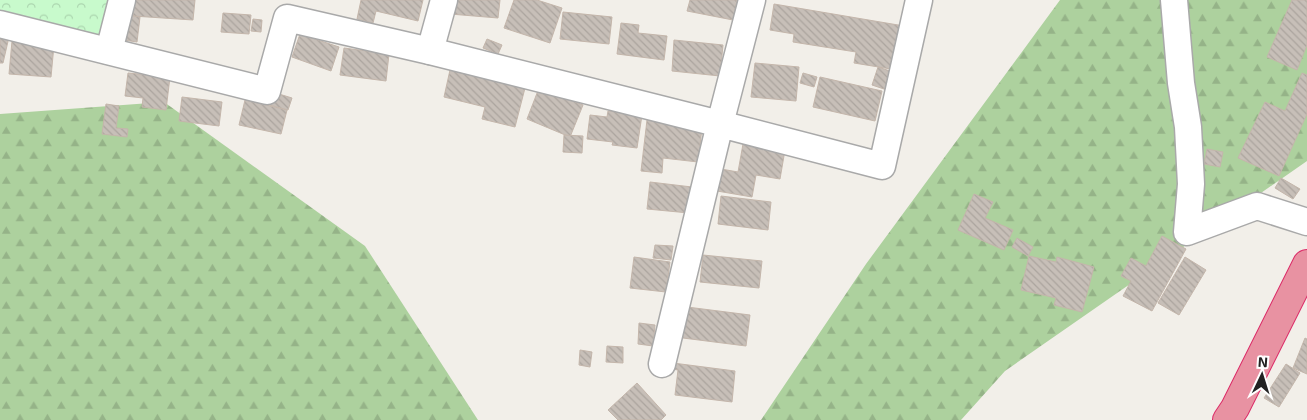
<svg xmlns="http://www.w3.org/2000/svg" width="1307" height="420" viewBox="0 0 1307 420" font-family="'Exo 2',sans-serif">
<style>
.forest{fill:url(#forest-firs)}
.park{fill:url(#park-crowns)}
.building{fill:url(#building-back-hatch);stroke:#c4b6ab}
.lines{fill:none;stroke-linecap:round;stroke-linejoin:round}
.minor-casing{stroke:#a9a9a9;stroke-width:29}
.highway-casing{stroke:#dc2a67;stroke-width:30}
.minor{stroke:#fff;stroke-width:26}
.highway{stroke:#e892a2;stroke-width:28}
</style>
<defs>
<pattern id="forest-firs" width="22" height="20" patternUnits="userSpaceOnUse" patternTransform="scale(1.25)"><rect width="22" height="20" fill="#add19e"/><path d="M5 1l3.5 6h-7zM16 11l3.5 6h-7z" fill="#95b388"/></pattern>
<pattern id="park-crowns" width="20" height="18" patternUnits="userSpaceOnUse" patternTransform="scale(1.25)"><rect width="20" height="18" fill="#c8facc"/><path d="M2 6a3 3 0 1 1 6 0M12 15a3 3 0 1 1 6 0" fill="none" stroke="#acd6af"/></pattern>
<pattern id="building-back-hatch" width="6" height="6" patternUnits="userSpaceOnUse" patternTransform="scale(1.25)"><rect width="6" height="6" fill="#c7bfb8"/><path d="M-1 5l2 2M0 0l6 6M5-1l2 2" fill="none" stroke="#aba49e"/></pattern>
</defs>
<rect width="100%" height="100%" fill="#f2efe9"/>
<!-- forest -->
<g class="forest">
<path d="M1060,0h247v161l-302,210 -44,49h-200l105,-156z"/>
<path d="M164,102l201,144 113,174h-478v-306z"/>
</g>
<!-- park -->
<path class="park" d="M0,0h112l-10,39 -102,-23z"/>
<!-- building -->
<g class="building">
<path d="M134,0h61l-2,20 -60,-4z"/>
<path d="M361,0h62l-5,21 -42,-10 -3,12 -16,-4z"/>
<path d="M451,0h49l-2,18 -48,-4z"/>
<path d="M514,0h23l25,8 -12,35 -46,-15z"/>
<path d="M690,0h47l-4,20 -46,-9z"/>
<path d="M1292,0h15v45l-10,25 -30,-13z"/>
<path d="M774,4l130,22 -7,44 -43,-7 2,-11 -63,-10 1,-8 -24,-4z"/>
<path d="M563,12l49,5 -3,27 -49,-5z"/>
<path d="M223,13l28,2 -2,19 -28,-2z"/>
<path d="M127,15l13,2 -3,25 -13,-2z"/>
<path d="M253,19l9,1 -1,12 -10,-1z"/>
<path d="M621,23l18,2 -1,8 29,3 -3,24 -47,-6z"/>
<path d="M300,34l39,13 -8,24 -39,-14z"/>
<path d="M0,35l9,2 -6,26h-3z"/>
<path d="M487,39l15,6 -4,9 -15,-6z"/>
<path d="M674,40l49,5 -3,31 -48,-5z"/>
<path d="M12,41l42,4 -3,32 -42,-3z"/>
<path d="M344,48l45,6 -3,27 -46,-6z"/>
<path d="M755,63l44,4 -3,34 -45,-4z"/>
<path d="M878,67l15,5 -6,18 -15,-5z"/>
<path d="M450,70l75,18 -10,39 -33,-8 3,-12 -41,-10z"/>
<path d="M128,73l42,4 -4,33 -24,-3 1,-9 -18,-2z"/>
<path d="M803,73l14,4 -3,10 -14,-4z"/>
<path d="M1302,73l5,2v39l-28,62 -41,-18 27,-56 20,9z"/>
<path d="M820,77l62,14 -7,30 -62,-14z"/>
<path d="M539,88l44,17 -13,32 -43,-18z"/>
<path d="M266,90l26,8 -4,12 -26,-7z"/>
<path d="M182,97l40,5 -3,24 -40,-5z"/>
<path d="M245,100l42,10 -6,24 -42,-9z"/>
<path d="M106,104l13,2 -3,22 12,1 -1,8 -25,-3z"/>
<path d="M608,111l34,4 -5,33 -25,-3 1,-3 -26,-3 3,-24 17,2z"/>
<path d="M647,120l55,8 -4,34 -35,-4 -1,15 -21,-2z"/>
<path d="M564,135l19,1 -1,17 -19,-1z"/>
<path d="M743,144l42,6 -5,29 -24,-4 -4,22 -35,-6 4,-22 17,3z"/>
<path d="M1207,149l16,3 -3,15 -16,-3z"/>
<path d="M1281,178l19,11 -7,10 -18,-11z"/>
<path d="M650,182l42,5 -3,26 -42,-4z"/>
<path d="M974,194l19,8 -8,16 28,12 -9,20 -46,-20z"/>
<path d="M721,196l50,6 -3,28 -50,-6z"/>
<path d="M1162,236l24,13 -34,62 -29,-15 8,-15 -10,-5 10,-18 15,8z"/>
<path d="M1017,238l16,9 -5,9 -16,-9z"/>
<path d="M655,245l18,1 -2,14 -18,-2z"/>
<path d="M703,255l59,6 -3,27 -59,-6z"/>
<path d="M1029,256l27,6 1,-5 37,10 -12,45 -28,-7 2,-7 -35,-8z"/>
<path d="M634,257l36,5 -4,30 -36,-4z"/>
<path d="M1185,257l21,13 -27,45 -21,-12z"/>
<path d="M687,307l63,8 -4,31 -63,-8z"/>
<path d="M639,323l16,2 -2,21 -15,-2z"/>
<path d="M1305,338l2,1v35l-14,-6z"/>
<path d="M607,346l16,1v16l-17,-1z"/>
<path d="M580,350l12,2 -2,15 -11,-2z"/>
<path d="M673,363l62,8 -3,31 -57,-7 3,-25 -6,-1z"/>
<path d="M1286,364l14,9 -21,34 -15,-9z"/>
<path d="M637,383l29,32 -5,5h-43l-10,-10z"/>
</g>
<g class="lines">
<!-- minor casing -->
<g class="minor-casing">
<g id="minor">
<path d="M1174,0l7,83 7,44 3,57 -4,48 70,-26 50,16"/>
<path d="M0,24l267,67 20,-73 143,33 290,73 32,-124"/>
<path d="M109,51l13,-51"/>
<path d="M430,51l14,-51"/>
<path d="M662,364l58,-240 162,42 37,-166"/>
</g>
</g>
<!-- highway casing -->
<g class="highway-casing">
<path id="highway" d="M1227,420l8,-12 72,-144"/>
</g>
<!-- minor -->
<use href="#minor" class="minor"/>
<!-- highway -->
<use href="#highway" class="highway"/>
</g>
<!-- north arrow -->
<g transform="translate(1262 375) rotate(4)" stroke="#ffffff" stroke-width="4" paint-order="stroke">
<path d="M0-4L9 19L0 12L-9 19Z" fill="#222222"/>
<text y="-8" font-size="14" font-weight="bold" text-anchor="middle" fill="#222222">N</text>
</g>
</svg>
